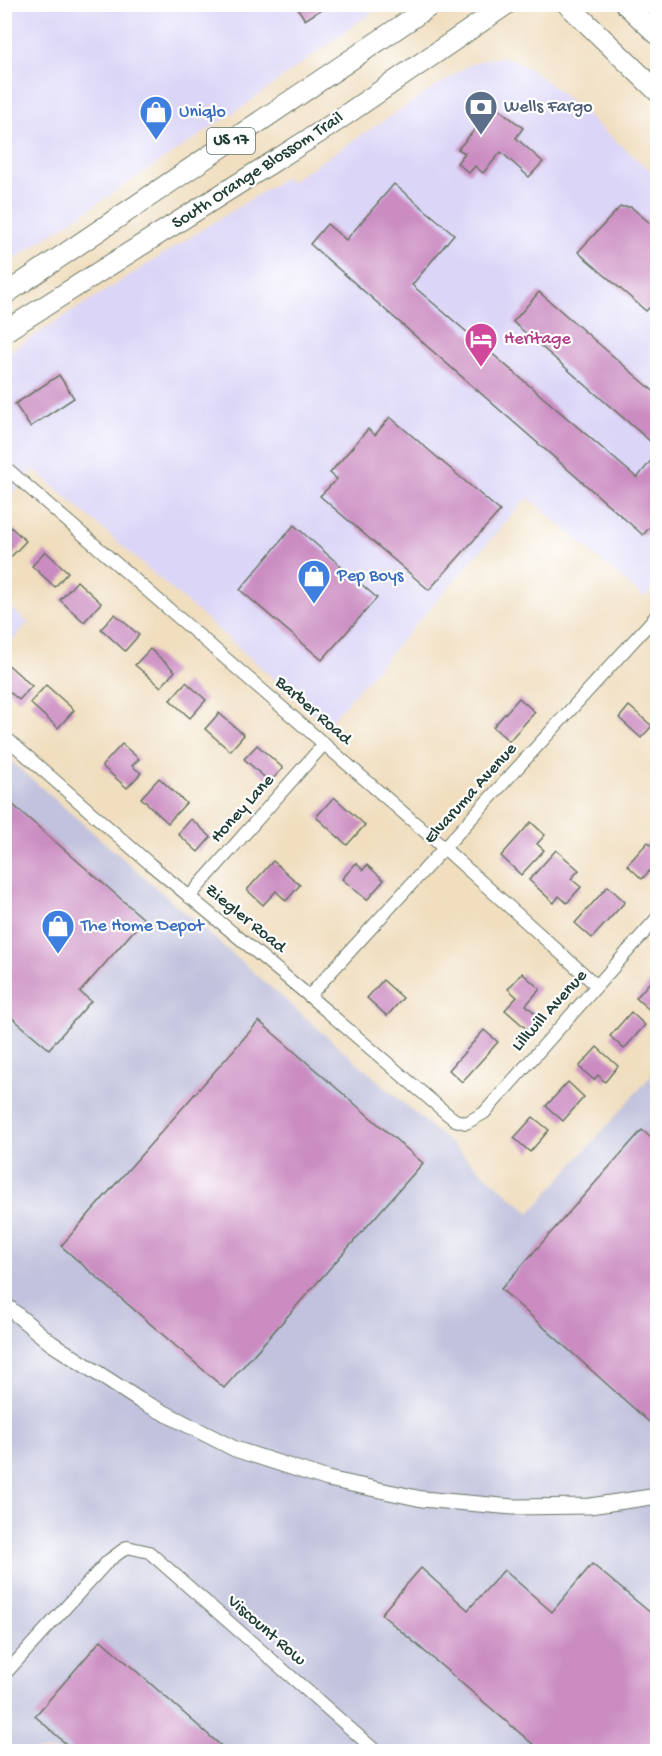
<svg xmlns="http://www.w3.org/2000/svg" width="662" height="1756" viewBox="0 0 662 1756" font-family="'Gochi Hand',sans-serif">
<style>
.built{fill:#dbd6f7}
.industrial{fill:#c1c2dd}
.building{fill:#cb8cc1}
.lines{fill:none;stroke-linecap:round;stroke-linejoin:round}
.minor-casing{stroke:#687565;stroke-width:14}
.tertiary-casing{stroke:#687565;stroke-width:17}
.primary-casing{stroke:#687565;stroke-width:22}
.minor{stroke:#fff;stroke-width:12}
.tertiary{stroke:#fff;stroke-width:15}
.primary{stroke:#fff;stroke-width:20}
.labels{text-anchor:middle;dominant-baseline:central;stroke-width:4.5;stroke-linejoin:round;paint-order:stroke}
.shield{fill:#fff;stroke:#627771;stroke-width:1.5}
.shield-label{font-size:16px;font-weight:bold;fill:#1f3d34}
.service-label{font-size:18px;fill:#4e5e75;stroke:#fff;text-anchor:start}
.shop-label{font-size:18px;fill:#366cbe;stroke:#fff;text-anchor:start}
.street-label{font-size:18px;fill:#1f3d34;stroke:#fff}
.hotel-label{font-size:18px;fill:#b23c85;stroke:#fff;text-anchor:start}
</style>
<rect width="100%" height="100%" fill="#fff"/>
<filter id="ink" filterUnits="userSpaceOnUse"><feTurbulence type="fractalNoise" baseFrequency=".0167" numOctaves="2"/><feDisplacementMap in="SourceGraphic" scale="12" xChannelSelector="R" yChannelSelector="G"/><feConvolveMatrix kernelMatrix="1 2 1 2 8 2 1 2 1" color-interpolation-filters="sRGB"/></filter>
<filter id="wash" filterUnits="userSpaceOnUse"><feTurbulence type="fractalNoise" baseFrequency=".008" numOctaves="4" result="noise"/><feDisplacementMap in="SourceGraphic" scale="24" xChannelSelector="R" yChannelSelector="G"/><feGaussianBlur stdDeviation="1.35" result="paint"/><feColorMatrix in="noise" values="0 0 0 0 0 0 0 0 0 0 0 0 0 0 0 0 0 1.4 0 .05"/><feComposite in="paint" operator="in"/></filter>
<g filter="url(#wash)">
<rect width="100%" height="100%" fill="#f0debf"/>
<!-- built -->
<g class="built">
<path d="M5,5h377l-138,101 -239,159z"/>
<path d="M501,57l14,3 29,19 113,97 1,407 -14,15 -116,-101 -201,228 -293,-256 -29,33v-148l281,-177 4,5 179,-117 17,-6z"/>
<path d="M5,602l23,21 -23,26z"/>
</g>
<!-- industrial -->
<path class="industrial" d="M4,755l526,458 127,-144v682h-652z"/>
<g id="blocks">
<!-- building -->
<g class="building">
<path d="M295,4h28l2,3 -20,13z"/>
<path d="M495,106l28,22 -7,10 27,24 -14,15 -28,-25 -18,21 -8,-7 -6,7 -12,-10 8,-10 -7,-4z"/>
<path d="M394,184l60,50 -42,51 225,193 21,-26v66l-15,17 -333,-291 17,-20 19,16z"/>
<path d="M620,207h11l27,23v69l-12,12 -68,-59z"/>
<path d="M539,292l119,103v53l-145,-126z"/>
<path d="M59,375l15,23 -44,29 -15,-23z"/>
<path d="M390,417l110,94 -71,79 -109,-94 17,-17 -7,-6 38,-44 7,6z"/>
<path d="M4,521l22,20 -19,20 -3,-2z"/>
<path d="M294,525l83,73 -55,62 -82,-70z"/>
<path d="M45,551l23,21 -13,15 -23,-21z"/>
<path d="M77,581l24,22 -17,19 -24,-22z"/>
<path d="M115,614l24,21 -14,16 -24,-22z"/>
<path d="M150,649l25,22 -14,16 -26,-22z"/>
<path d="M4,661l28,25 -13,14 -15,-13z"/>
<path d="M186,682l20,18 -16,18 -20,-18z"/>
<path d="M46,685l28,25 -16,18 -28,-25z"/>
<path d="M519,698l16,14 -26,29 -16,-14z"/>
<path d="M629,706l23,20 -11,12 -22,-20z"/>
<path d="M219,713l25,22 -14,16 -25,-22z"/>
<path d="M122,744l17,15 -7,7 9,7 -14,15 -25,-22z"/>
<path d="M257,745l26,23 -13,14 -26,-23z"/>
<path d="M159,778l27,25 -18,20 -27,-25z"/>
<path d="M4,797l140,122 -64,73 11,9 -42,48 -45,-38z"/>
<path d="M334,797l31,28 -18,20 -31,-28z"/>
<path d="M191,819l20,18 -13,15 -20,-18z"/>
<path d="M531,822l14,13 -8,9 7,6 -23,25 -20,-19z"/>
<path d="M648,842l10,9v11l-16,17 -15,-14z"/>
<path d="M556,850l23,20 -8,9 10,8 -14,16 -8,-7 -5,7 -25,-23z"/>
<path d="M273,861l27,24 -14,16 -10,-10 -13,14 -16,-15z"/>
<path d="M356,863l7,7 4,-5 17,15 -17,20 -25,-21z"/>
<path d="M608,886l17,16 -33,36 -17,-15z"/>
<path d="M522,973l18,16 -14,16 15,14 -11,13 -25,-22 12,-13 -9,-8z"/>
<path d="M658,973v37l-4,4 -18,-16z"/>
<path d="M383,980l20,18 -16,18 -20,-18z"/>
<path d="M631,1012l14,13 -21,24 -14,-13z"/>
<path d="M259,1021l164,142 -199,225 -163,-142z"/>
<path d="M484,1030l14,12 -36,40 -13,-12z"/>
<path d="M597,1047l21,19 -13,16 -7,-7 -4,5 -15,-13z"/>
<path d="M568,1082l16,15 -21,24 -17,-15z"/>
<path d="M533,1117l16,13 -19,22 -16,-14z"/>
<path d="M642,1130l16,14v267l-9,11 -148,-133z"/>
<path d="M592,1564l66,55v133h-116l-161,-138 40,-46 47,42 36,-40 48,42z"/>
<path d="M101,1640l127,112h-153l-40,-36z"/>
</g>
</g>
</g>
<g filter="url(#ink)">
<use href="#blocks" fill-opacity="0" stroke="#687565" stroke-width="1.5"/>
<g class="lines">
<!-- minor casing -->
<g class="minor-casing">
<g id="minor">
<path d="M4,466l441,383 151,136"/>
<path d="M4,736l146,128 159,132 137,117 9,7 11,3 18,-10 174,-196"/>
<path d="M189,897l135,-153"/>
<path d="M309,996l349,-382"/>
<path d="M4,1675l104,-114 19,-14 22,5 228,200"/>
</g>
</g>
<!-- tertiary casing -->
<g class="tertiary-casing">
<path id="tertiary" d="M4,1304l47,39 88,57 96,49 93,30 94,20 91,8 77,-1 68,-10"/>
</g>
<!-- primary casing -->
<g class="primary-casing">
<g id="primary">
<path d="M567,4l91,88"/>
<path d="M625,4l33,31"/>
<path d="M4,295l429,-291"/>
<path d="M4,332l324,-205 179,-123"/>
</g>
</g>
<!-- minor -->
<use href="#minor" class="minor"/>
<!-- tertiary -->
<use href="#tertiary" class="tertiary"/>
<!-- primary -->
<use href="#primary" class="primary"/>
</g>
</g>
<!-- icons -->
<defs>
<g id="bank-pin" transform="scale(1.725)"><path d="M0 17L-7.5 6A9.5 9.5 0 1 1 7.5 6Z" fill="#5c6f8a" stroke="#fff"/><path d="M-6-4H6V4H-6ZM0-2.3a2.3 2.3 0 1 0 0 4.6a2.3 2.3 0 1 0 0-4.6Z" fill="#fff"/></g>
<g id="shop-pin" transform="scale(1.725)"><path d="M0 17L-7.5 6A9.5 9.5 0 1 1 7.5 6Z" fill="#3f7fe0" stroke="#fff"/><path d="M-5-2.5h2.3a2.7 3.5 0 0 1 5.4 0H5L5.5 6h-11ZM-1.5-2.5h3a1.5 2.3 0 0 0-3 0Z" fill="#fff"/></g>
<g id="hotel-pin" transform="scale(1.725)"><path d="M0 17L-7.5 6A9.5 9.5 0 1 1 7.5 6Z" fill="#d1479c" stroke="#fff"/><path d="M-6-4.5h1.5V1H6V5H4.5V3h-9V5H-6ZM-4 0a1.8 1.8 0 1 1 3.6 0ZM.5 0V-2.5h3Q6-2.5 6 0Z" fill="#fff"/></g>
</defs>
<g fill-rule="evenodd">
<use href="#bank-pin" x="481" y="107"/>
<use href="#shop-pin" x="156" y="112"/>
<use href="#hotel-pin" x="481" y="339"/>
<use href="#shop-pin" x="314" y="576"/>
<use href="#shop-pin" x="58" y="926"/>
</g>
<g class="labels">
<!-- shield labels -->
<rect class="shield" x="207" y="128" width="48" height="26" rx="4.5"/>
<g class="shield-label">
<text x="231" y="141">US 17</text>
</g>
<!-- service labels -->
<g class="service-label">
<text x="504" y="107">Wells Fargo</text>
</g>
<!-- shop labels -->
<g class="shop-label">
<text x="179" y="112">Uniqlo</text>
<text x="337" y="576">Pep Boys</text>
<text x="81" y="926">The Home Depot</text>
</g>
<!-- street labels -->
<g class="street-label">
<text transform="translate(258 171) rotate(-33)">South Orange Blossom Trail</text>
<text transform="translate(313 711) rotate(41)">Barber Road</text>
<text transform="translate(471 794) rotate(-48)">Elvaruma Avenue</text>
<text transform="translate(243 809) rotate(-48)">Honey Lane</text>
<text transform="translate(245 919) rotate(39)">Ziegler Road</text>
<text transform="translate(550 1011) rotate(-48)">Lillwill Avenue</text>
<text transform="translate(266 1631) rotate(41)">Viscount Row</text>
</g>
<!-- hotel labels -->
<g class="hotel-label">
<text x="504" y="339">Heritage</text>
</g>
</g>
<!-- margin -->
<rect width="662" height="1756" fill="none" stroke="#fff" stroke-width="24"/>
</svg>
